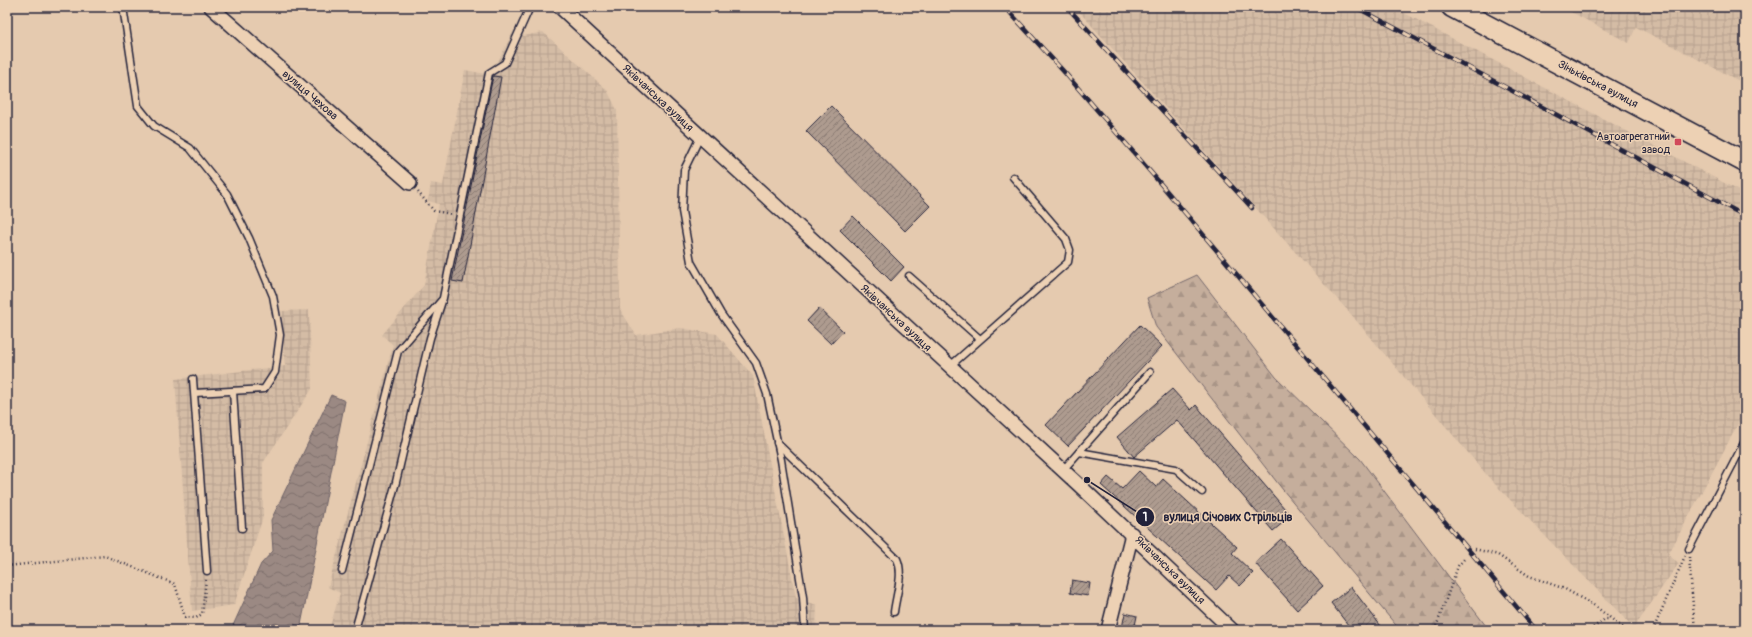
<svg xmlns="http://www.w3.org/2000/svg" width="1752" height="637" viewBox="0 0 1752 637" font-family="Pangolin,sans-serif">
<style>
.industrial{fill:url(#industrial-grid)}
.forest{fill:url(#forest-firs);stroke:#74686c}
.water{fill:url(#water-waves);stroke:#6b6066}
.building{fill:url(#building-hatch);stroke:#22223b}
.lines{fill:none;stroke-linecap:round;stroke-linejoin:round}
.service-casing{stroke:#22223b;stroke-width:9}
.minor-casing{stroke:#22223b;stroke-width:16}
.primary-casing{stroke:#22223b;stroke-width:23}
.path{stroke:#22223b;stroke-width:2.5;stroke-dasharray:1 3;stroke-linecap:butt}
.service{stroke:#edd1b4;stroke-width:6}
.minor{stroke:#edd1b4;stroke-width:13}
.primary{stroke:#edd1b4;stroke-width:20}
.rail-casing{stroke:#22223b;stroke-width:4.5}
.rail{stroke:#edd1b4;stroke-width:3;stroke-dasharray:9;stroke-linecap:butt}
.poi-dot{fill:#d1495b;stroke:#edd1b4;stroke-width:1.5}
.labels{text-anchor:middle;dominant-baseline:central;stroke-width:3;stroke-linejoin:round;paint-order:stroke}
.street-label{font-size:11px;fill:#22223b;stroke:#edd1b4}
.poi-label{font-size:11px;fill:#22223b;stroke:#edd1b4;text-anchor:end}
.leader{fill:none;stroke:#22223b;stroke-width:1.5}
.callout-dot{fill:#22223b;stroke:#edd1b4;stroke-width:1.5}
.mark-label{font-size:12px;text-anchor:middle;font-weight:bold;fill:#fff}
.callout-label{font-size:12px;text-anchor:middle;font-weight:bold;fill:#22223b;stroke:#edd1b4;stroke-width:3;stroke-linejoin:round;paint-order:stroke}
</style>
<defs>
<pattern id="industrial-grid" width="8" height="8" patternUnits="userSpaceOnUse"><rect width="8" height="8" fill="#d4bca5"/><path d="M0 4h8M4 0v8" fill="none" stroke="#b6a18f"/></pattern>
<pattern id="forest-firs" width="22" height="20" patternUnits="userSpaceOnUse"><rect width="22" height="20" fill="#c5ae9c"/><path d="M5 1l3.5 6h-7zM16 11l3.5 6h-7z" fill="#a99587"/></pattern>
<pattern id="water-waves" width="16" height="10" patternUnits="userSpaceOnUse"><rect width="16" height="10" fill="#9b8983"/><path d="M0 5q4-4 8 0t8 0" fill="none" stroke="#7e706c"/></pattern>
<pattern id="building-hatch" width="6" height="6" patternUnits="userSpaceOnUse"><rect width="6" height="6" fill="#ae9b8f"/><path d="M-1 1l2-2M0 6l6-6M5 7l2-2" fill="none" stroke="#8d7e76"/></pattern>
</defs>
<rect width="100%" height="100%" fill="#e5caaf"/>
<filter id="ink" filterUnits="userSpaceOnUse"><feTurbulence type="fractalNoise" baseFrequency=".025" numOctaves="2"/><feDisplacementMap in="SourceGraphic" scale="8" xChannelSelector="R" yChannelSelector="G"/><feConvolveMatrix kernelMatrix="1 2 1 2 8 2 1 2 1" color-interpolation-filters="sRGB"/></filter>
<g filter="url(#ink)">
<!-- industrial -->
<g class="industrial">
<path d="M1075,7h318l352,187v217l-77,144 11,8 -45,65 -143,-148 -142,-168z"/>
<path d="M1562,7h183v77l-109,-57 -7,16z"/>
<path d="M514,30l10,6 19,-4 64,58 10,20 3,199 16,26 44,-7 37,6 36,42 43,222 21,7 -1,25h-487l11,-37 -12,-6 65,-242 -11,-10 42,-50 15,-81 -11,-3 3,-18 12,2 22,-115 21,4 13,-14z"/>
<path d="M309,310l3,79 -49,74v54l-29,88 -42,6 -17,-232 110,-13 -3,-55z"/>
</g>
<!-- forest -->
<path class="forest" d="M1197,275l79,102 84,82 129,171h-89l-117,-140 -127,-163 -9,-29z"/>
<!-- water -->
<path class="water" d="M331,395l14,6 -45,229h-69l30,-66 12,-13 -2,-31z"/>
<!-- building -->
<g class="building">
<path d="M493,76l8,1 -38,206 -11,-2z"/>
<path d="M831,106l99,100 -25,25 -99,-100z"/>
<path d="M853,216l51,51 -13,14 -51,-51z"/>
<path d="M819,308l24,23 -12,13 -24,-23z"/>
<path d="M1140,325l22,21 -94,100 -22,-21z"/>
<path d="M1172,389l19,21 5,-5 95,111 -18,15 -96,-111 -43,37 -17,-20z"/>
<path d="M1139,471l17,16 7,-8 74,68 -5,6 21,20 -13,13 -11,-10 -13,14 -115,-105 7,-8 14,12z"/>
<path d="M1281,539l42,47 -26,24 -42,-47z"/>
<path d="M1072,580l18,3 -2,13 -18,-3z"/>
<path d="M1351,587l33,43h-32l-21,-27z"/>
<path d="M1125,613l12,3 -3,14 -12,-2z"/>
</g>
<g class="lines">
<!-- service casing -->
<g class="service-casing">
<g id="service">
<path d="M123,7l15,99 16,20 36,22 37,46 22,44 24,58 7,39 -5,37 -11,17 -69,4"/>
<path d="M700,137l-16,33 -2,41 9,51 30,52 35,49 11,31 14,66 22,137 2,33"/>
<path d="M909,276l71,63"/>
<path d="M949,367l119,-105 2,-12 -4,-11 -53,-62"/>
<path d="M193,379l14,192"/>
<path d="M233,391l9,137"/>
<path d="M777,443l120,116c7,15 -1,36 -3,53"/>
<path d="M1079,452l97,17 26,23"/>
<path d="M1063,470l87,-98"/>
<path d="M1689,549l56,-108"/>
<path d="M342,571l56,-220 43,-50"/>
<path d="M355,630l41,-148 34,-144 13,-40 46,-225 16,-10 25,-56"/>
</g>
</g>
<!-- minor casing -->
<g class="minor-casing">
<g id="minor">
<path d="M211,7l199,176"/>
<path d="M560,7l519,478 153,145"/>
<path d="M1108,630l24,-96"/>
</g>
</g>
<!-- primary casing -->
<g class="primary-casing">
<path id="primary" d="M1452,7l293,155"/>
</g>
<!-- path -->
<g class="path">
<path d="M418,192l16,19 18,3"/>
<path d="M1475,549l23,6 31,21 36,13 30,17 31,24"/>
<path d="M1689,557l6,73"/>
<path d="M7,566l98,-10 70,28 10,33 11,1 6,-4 4,-35"/>
<path d="M1435,630l23,-64 8,-9"/>
<path d="M1590,630l15,-11h5"/>
<path d="M1653,630l32,-74"/>
</g>
<!-- service -->
<use href="#service" class="service"/>
<!-- minor -->
<use href="#minor" class="minor"/>
<!-- primary -->
<use href="#primary" class="primary"/>
<!-- rail casing -->
<g class="rail-casing">
<g id="rail">
<path d="M1005,7l60,66 89,103 382,454"/>
<path d="M1067,7l185,201"/>
<path d="M1356,7l389,209"/>
</g>
</g>
<!-- rail -->
<use href="#rail" class="rail"/>
</g>
</g>
<!-- markers -->
<rect class="poi-dot" x="1674" y="138" width="8" height="8" rx="2"/>
<g class="labels">
<!-- street labels -->
<g class="street-label">
<text transform="translate(1598 84) rotate(28)">Зіньківська вулиця</text>
<text transform="translate(310 95) rotate(41)">вулиця Чехова</text>
<text transform="translate(658 98) rotate(43)">Яківчанська вулиця</text>
<text transform="translate(896 318) rotate(43)">Яківчанська вулиця</text>
<text transform="translate(1170 570) rotate(44)">Яківчанська вулиця</text>
</g>
<!-- poi labels -->
<g class="poi-label">
<text x="1670" y="136">Автоагрегатний<tspan x="1670" dy="13">завод</tspan></text>
</g>
</g>
<!-- callouts -->
<path class="leader" d="M1087 480L1145 517"/>
<g class="callout-dot">
<circle cx="1087" cy="480" r="4"/>
<circle cx="1145" cy="517" r="10"/>
</g>
<g class="mark-label">
<text x="1145" y="521">1</text>
</g>
<g class="callout-label">
<text x="1228" y="521">вулиця Січових Стрільців</text>
</g>
<!-- margin -->
<rect width="1752" height="637" fill="none" stroke="#edd1b4" stroke-width="24"/>
<rect x="12" y="12" width="1728" height="613" fill="none" stroke="#22223b" stroke-width="1.5" filter="url(#ink)"/>
</svg>
